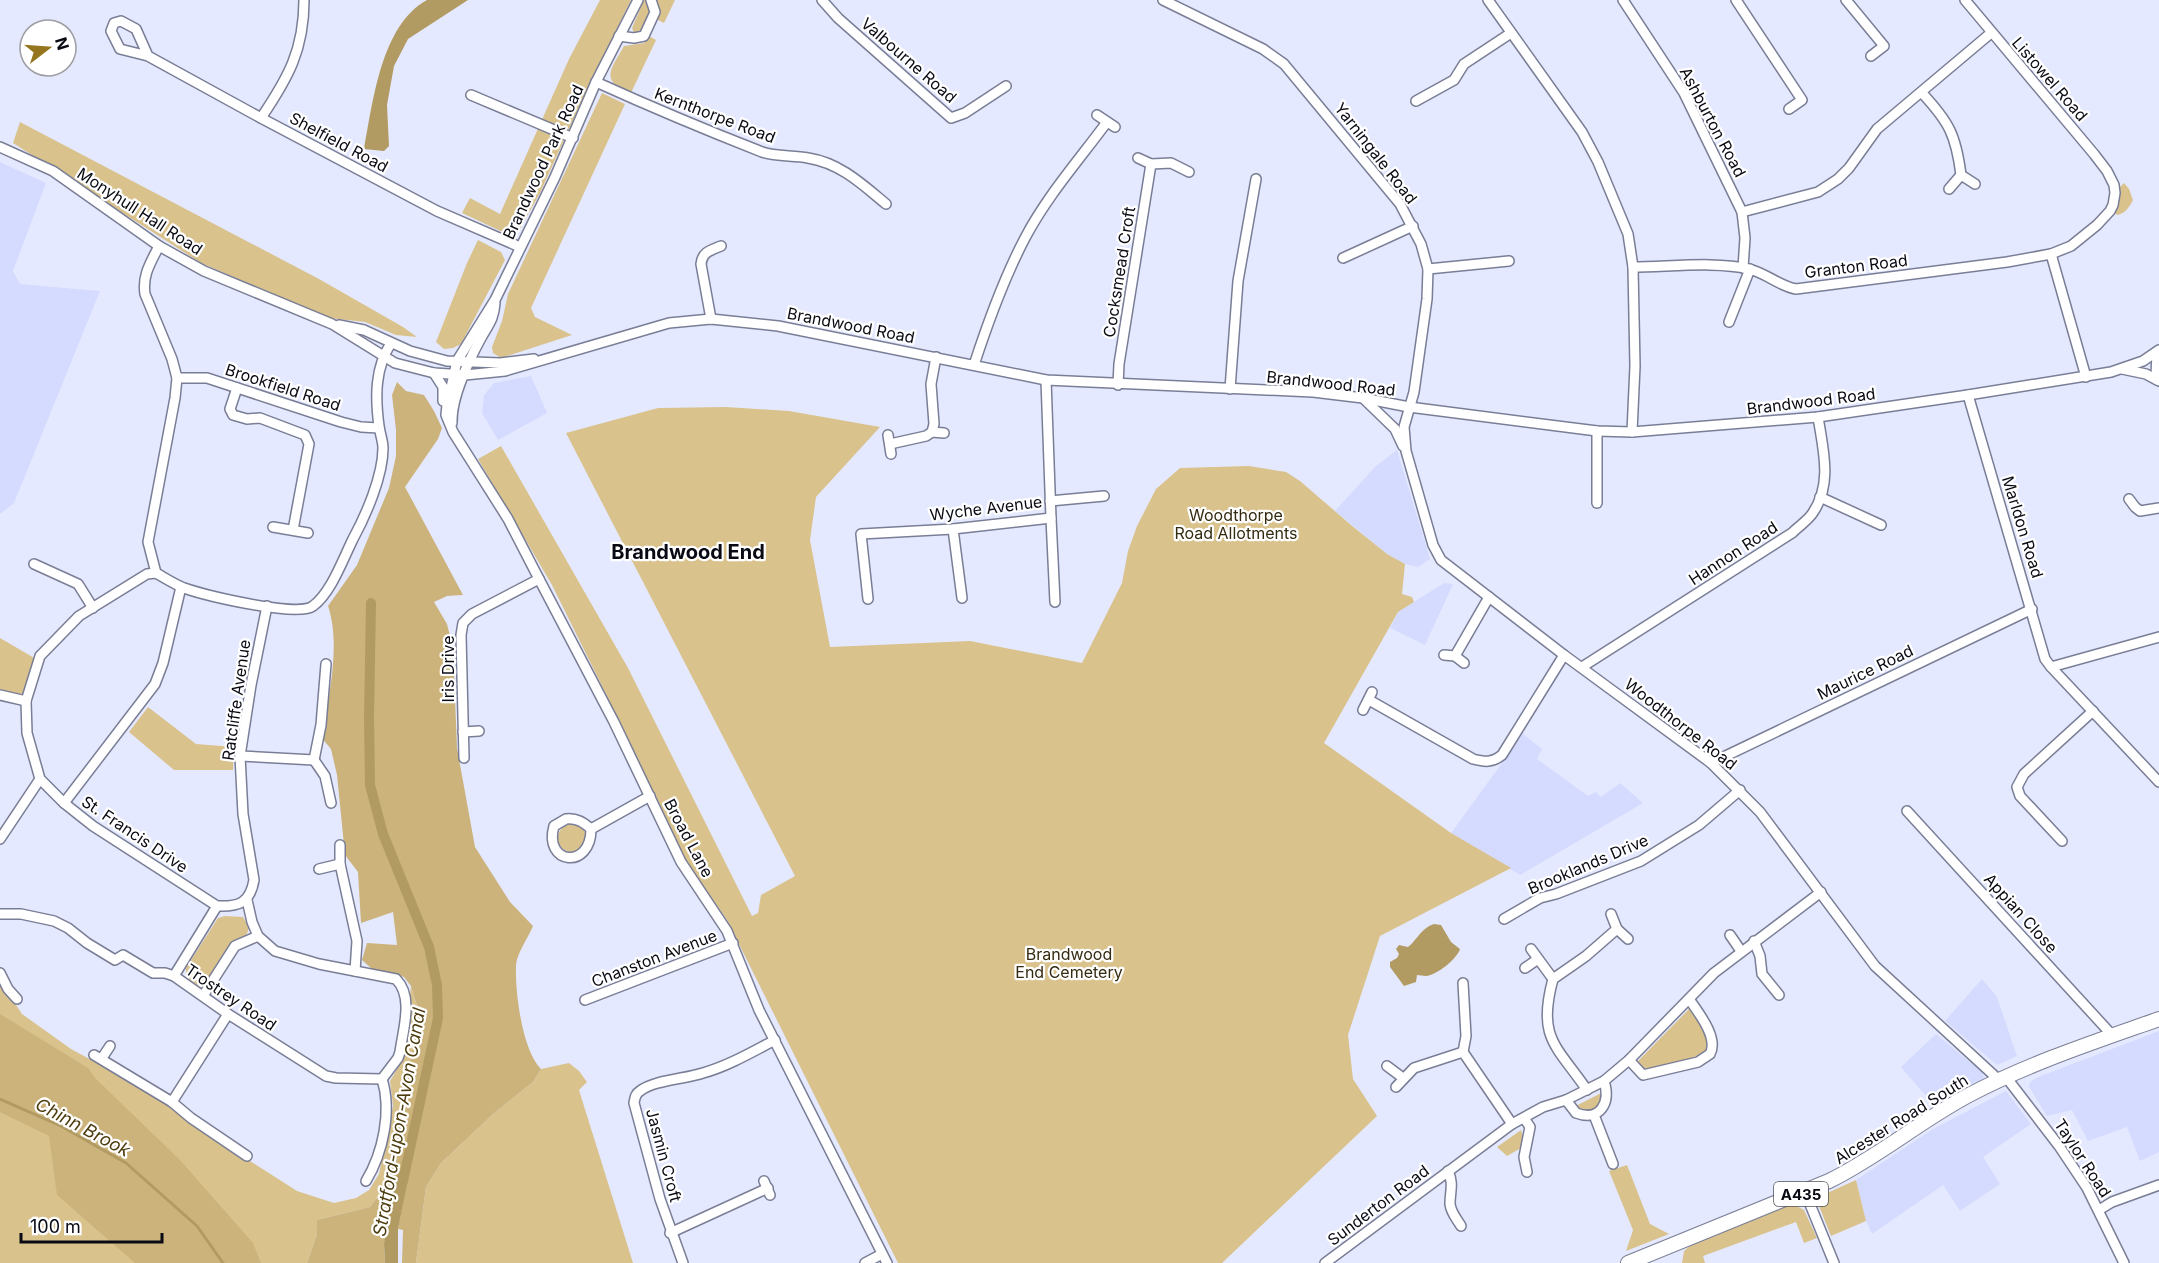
<svg xmlns="http://www.w3.org/2000/svg" width="2159" height="1263" viewBox="0 0 2159 1263" font-family="Inter,sans-serif">
<style>
.built{fill:#d5dbfe}
.green{fill:#d9c28c}
.forest{fill:#cbb37b}
.water{fill:#b29b63}
.lines{fill:none;stroke-linecap:round;stroke-linejoin:round}
.stream{stroke:#b29b63;stroke-width:3}
.canal{stroke:#b29b63;stroke-width:10}
.minor-casing{stroke:#797e96;stroke-width:12}
.highway-casing{stroke:#797e96;stroke-width:16}
.minor{stroke:#fff;stroke-width:9}
.highway{stroke:#fff;stroke-width:14}
.labels{text-anchor:middle;dominant-baseline:central;stroke-width:4.5;stroke-linejoin:round;paint-order:stroke}
.shield{fill:#fff;stroke:#53545a;stroke-width:1.5}
.shield-label{font-size:15px;font-weight:bold;fill:#090a13}
.street-label{font-size:16px;fill:#090a13;stroke:#fff}
.park-label{font-size:16px;fill:#342a0f;stroke:#fff}
.water-label{font-size:18px;font-style:italic;fill:#4d3c0e;stroke:#fff}
.quarter-label{font-size:20px;font-weight:bold;fill:#090a13;stroke:#fff}
</style>
<rect width="100%" height="100%" fill="#e5e9ff"/>
<!-- built -->
<g class="built">
<path d="M0,162l46,21 -33,88 7,13 80,7 -86,212 -14,11z"/>
<path d="M531,376l16,37 -49,27 -16,-27 2,-18 10,-12z"/>
<path d="M1397,450l33,109 -12,8 -13,-3 -18,-10 -52,-43 41,-45z"/>
<path d="M1444,583l9,1 -28,61 -35,-17 8,-16z"/>
<path d="M1523,734l19,15 -5,10 51,37 8,-4 5,5 19,-14 23,20 -123,72 -69,-42z"/>
<path d="M1982,979l15,18 20,59 -20,9 -52,-44z"/>
<path d="M2159,1031v121l-19,9 -13,-34 -39,14 -16,-31 -25,6 -18,-29 1,-5 8,-5z"/>
<path d="M1936,1034l46,38 2,6 -51,26 -32,-37z"/>
<path d="M2006,1091l25,33 -48,33 17,27 -40,27 -17,-26 -71,49 -6,-13 -10,-41 77,-51z"/>
</g>
<!-- green -->
<g class="green">
<path d="M600,0h31l-43,87 -48,106 -24,43h-5l-49,-23 8,-15 30,16 69,-155z"/>
<path d="M644,0h3l5,13 -11,21 -7,-1 -2,-5z"/>
<path d="M656,0h19l-11,23 -6,-3 1,-8z"/>
<path d="M649,36l7,4 -26,55c-30,-16 -20,-24 -6,-49l20,-3z"/>
<path d="M602,93l23,11 -94,204 4,9 37,18 -71,23 -8,-5 -1,-6 10,-26 6,-27z"/>
<path d="M20,122l299,157 84,48 14,10 -21,-2 -31,-13 -36,-4 -128,-55 -188,-120z"/>
<path d="M2124,183l5,6 4,11c-3,6 -8,14 -16,15l-3,-3 5,-24z"/>
<path d="M478,240l23,12 4,8 -44,84 -8,4 -9,1 -8,-7 31,-79z"/>
<path d="M726,407l63,4 91,16 -64,70 -6,43 20,107 140,-6 112,22 40,-80 6,-32 9,-25 19,-37 24,-21 69,-2 37,6 14,9 51,44 36,29 18,10 -3,30 10,3 2,5 -16,10 -74,131 127,90 60,35 -131,68 -32,99 5,44 24,37 -155,147h-324l-171,-343 -46,-66 -48,-105 -81,-164 -74,-126 23,-13 127,222 124,248 6,-3 3,-18 34,-19 -229,-443 92,-25z"/>
<path d="M0,638l36,21 -12,34 -9,2 -15,-5z"/>
<path d="M148,707l48,37 38,3 -1,23h-59l-45,-38z"/>
<circle cx="572" cy="838" r="14"/>
<path d="M225,916l18,1 6,10 -2,7 -18,12 -24,38 -6,2c-8,-5 -14,-8 -13,-18l32,-50z"/>
<path d="M0,981l22,33 49,35 98,53 17,18 111,71 37,12 22,-5 13,-8 10,-16 14,-68 -3,-25 13,-22 8,-73 7,23 -10,66 -21,110 -17,22 -53,13v14l-10,29h-307z"/>
<path d="M1690,1008l12,20 7,19c-5,9 -50,24 -60,22 -5,0 -9,-3 -12,-7z"/>
<path d="M569,1063l10,8 8,11 -8,8 54,173h-217l10,-76 15,-24 52,-49 40,-32 8,-13z"/>
<path d="M1603,1092l-1,12 -13,10 -15,-7z"/>
<path d="M1521,1130l2,7 -2,11 -14,8 -10,-9z"/>
<path d="M1627,1165l23,59 19,10 -43,17 7,-21 -24,-59z"/>
<path d="M1856,1180l10,41 -35,15 -12,-30 6,-12z"/>
<path d="M1791,1203l13,7 13,28 -13,5 -8,-21 -93,34 2,7h-23l2,-12 8,-7z"/>
</g>
<!-- forest -->
<g class="forest">
<path d="M397,382l9,9 18,4 10,16 8,17 -4,11 -33,48 58,108 -16,1 -13,6 13,22 6,24 4,100 18,99 35,55 23,24c-5,12 -16,27 -17,39 -1,27 6,85 25,104l-8,13 -40,32 -52,49 -15,24 -10,76h-14l1,-33 -5,-1 12,-64 -26,79 1,19h-78l10,-29v-14l53,-13 17,-22 21,-110 10,-66 -7,-23 -7,-9 -32,-8 -10,-9 5,-17 30,2 -4,-33 -32,11 -3,-51 -13,-17 -8,-80 -6,-26 -10,-12c8,-39 20,-93 7,-131l29,-41 32,-77 7,-32v-26l-4,-35z"/>
<path d="M0,1014l88,54 7,10 85,82 73,83 8,20h-126l-78,-68 -8,-59 -49,-24z"/>
</g>
<!-- water -->
<g class="water">
<path d="M427,0h41l-60,39 -14,27 -7,39 2,41 -5,5 -20,-2c9,-47 17,-124 63,-149z"/>
<path d="M1434,924l7,1 10,17 9,7c-3,10 -23,26 -34,27 -3,0 -6,-1 -9,-1l-1,7 -12,4 -14,-19v-5l7,-4 2,-4 -3,-5 3,-4 9,2c10,-8 13,-19 26,-23z"/>
<path d="M411,1165l-13,64v34h-13l-1,-19 13,-72z"/>
</g>
<g class="lines">
<!-- stream -->
<path class="stream" d="M0,1099l61,27 65,37 71,63 26,37"/>
<!-- canal -->
<path class="canal" d="M371,603l-2,113 1,69 13,49 46,113 8,38 1,33 -35,163"/>
<!-- minor casing -->
<g class="minor-casing">
<g id="minor">
<path d="M638,0l-42,82 -41,95 -60,123 -38,61 -10,44 -1,10 7,17 55,87 31,60 75,143 67,140 46,69 32,79 128,253"/>
<path d="M822,0l16,18 113,100 14,-5 41,-27"/>
<path d="M1163,0l100,49 21,15 116,140 21,40 7,25 -1,30 -13,93 -10,35 2,24 27,94 8,15 123,95 147,108 49,49 115,154 124,114"/>
<path d="M1488,0l94,132 16,30 30,72 5,33 2,99 -3,66"/>
<path d="M1623,0l61,93 58,119 3,26 -2,30"/>
<path d="M1736,0l66,100 -13,9"/>
<path d="M1846,0l38,46 -13,10"/>
<path d="M619,36l15,2 10,-2 11,-24 -4,-12"/>
<path d="M148,56l-28,-7 -9,-18 3,-8 7,-2 15,8 12,27 113,62 176,93 83,36"/>
<path d="M596,82c55,25 110,48 166,70 14,5 31,3 46,6 32,5 54,26 78,46"/>
<path d="M1922,93c27,29 34,42 39,82"/>
<path d="M471,95l102,43"/>
<path d="M1416,101l38,-21 10,-16 47,-31"/>
<path d="M1097,115l18,12"/>
<path d="M261,118c27,-40 43,-68 43,-118"/>
<path d="M0,147l53,24 106,75 45,25 128,53 63,39 39,10 31,2 40,-4 164,-48 42,-4 67,7 268,54 267,12 50,6 46,9 188,24 35,1 186,-15 150,-22 143,-23 32,-11 16,-11"/>
<path d="M1138,158l13,6 20,-1 18,9"/>
<path d="M1949,189l12,-14 14,9"/>
<path d="M1742,212l76,-20 20,-13 11,-11 28,-39 114,-96"/>
<path d="M159,246c-8,16 -17,29 -14,48l27,65 5,19 -2,20 -27,144 8,31c9,5 18,11 28,15 20,7 114,30 129,18 18,-13 30,-47 40,-67 13,-24 30,-63 30,-91 0,-7 -3,-14 -4,-22 -4,-30 -4,-58 12,-83"/>
<path d="M2051,254l35,123"/>
<path d="M1343,258l70,-32"/>
<path d="M1633,267c35,0 83,-6 116,2 17,4 30,17 47,20l211,-27 44,-8 20,-8 26,-21 13,-14 3,-6 2,-12 -1,-8 -7,-14 -13,-17 -129,-154"/>
<path d="M1428,269l81,-8"/>
<path d="M711,319l-10,-55c1,-12 10,-14 20,-18"/>
<path d="M1729,322l21,-53"/>
<path d="M339,325l25,5 46,21 37,10 53,2 34,-4"/>
<path d="M2157,352l-1,24 3,5"/>
<path d="M974,365c14,-43 30,-87 51,-127 22,-42 54,-78 82,-116"/>
<path d="M2122,369l24,5 11,6"/>
<path d="M434,373l9,14v14"/>
<path d="M177,378h30l134,44 20,5 18,1"/>
<path d="M1118,385l1,-21 32,-200"/>
<path d="M237,388l-7,21 3,6 14,4 13,-1 45,17 4,9 -16,86"/>
<path d="M1230,389l8,-108 18,-102"/>
<path d="M1968,395l77,264 6,8"/>
<path d="M1363,398l32,31 8,17"/>
<path d="M452,423c-1,-25 17,-63 29,-85 8,-14 13,-19 14,-35"/>
<path d="M1597,431v72"/>
<path d="M932,432l12,1"/>
<path d="M888,435l3,19"/>
<path d="M890,444l36,-8 6,-4 2,-8 -3,-40 5,-27"/>
<path d="M1820,497l61,28"/>
<path d="M2129,499l6,8 5,4 19,-3"/>
<path d="M1050,501l54,-5"/>
<path d="M1051,518l4,84"/>
<path d="M273,527l35,6"/>
<path d="M953,529l9,69"/>
<path d="M34,564l44,20 15,24"/>
<path d="M156,573l-9,1 -68,42 -39,40 -14,45 1,32 13,46 24,24 29,23 124,80c22,1 33,-3 37,-26l-11,-66 -3,-58 11,-71 16,-79"/>
<path d="M868,599l-7,-65 92,-5 98,-11 -5,-138"/>
<path d="M2159,637l-108,30 108,115"/>
<path d="M1444,655l11,1 9,7"/>
<path d="M1455,656l34,-59"/>
<path d="M1582,667l210,-134c6,-6 15,-12 20,-19 21,-29 11,-65 6,-97"/>
<path d="M0,695l26,6"/>
<path d="M1369,700l104,59c12,3 19,4 29,-4l62,-100"/>
<path d="M1363,710l9,-18"/>
<path d="M463,732l16,-1"/>
<path d="M240,756l74,4 7,-35 5,-61"/>
<path d="M464,758l-3,-123 2,-12 9,-9 67,-35"/>
<path d="M314,760l11,16 6,27"/>
<path d="M1711,763l321,-154"/>
<path d="M64,803l91,-119 8,-21 18,-76"/>
<path d="M1907,811l205,224"/>
<path d="M566,819c11,-1 17,3 25,10 0,41 -48,36 -37,-3z"/>
<path d="M591,829l59,-33"/>
<path d="M0,839l40,-60"/>
<path d="M2062,841l-42,-45 -3,-9 7,-13 69,-63"/>
<path d="M340,845v19l17,77 -2,30"/>
<path d="M319,869l21,-5"/>
<path d="M247,900l5,22 6,14 17,15 44,13 77,15c18,18 7,50 4,73l-2,6 -16,21"/>
<path d="M0,914h21l33,7 14,7 19,15 28,17 8,-5 30,18h12l9,3 54,38 98,62 10,2 46,1"/>
<path d="M1611,914l6,15 11,10"/>
<path d="M1504,919l36,-21 16,-4 85,-33 58,-36 41,-35"/>
<path d="M1730,935l11,16"/>
<path d="M1754,941l6,15 2,18 17,21"/>
<path d="M1531,949l22,30"/>
<path d="M1525,968l13,-9"/>
<path d="M0,973l8,16 9,10"/>
<path d="M174,976l43,-70"/>
<path d="M1463,983l3,53 -3,16"/>
<path d="M203,996l32,-50 23,-10"/>
<path d="M585,1000l148,-57"/>
<path d="M94,1055l78,47 56,-88"/>
<path d="M102,1058l8,-12"/>
<path d="M1629,1060l14,15 55,-13 12,-8c9,-16 -12,-42 -21,-55"/>
<path d="M1387,1066l16,12"/>
<path d="M2006,1077l53,69 28,42 37,75"/>
<path d="M1396,1087l18,-19 49,-16 49,72"/>
<path d="M1587,1090c-31,-45 -50,-52 -34,-111l33,-23 31,-27"/>
<path d="M1566,1100l10,13c24,9 35,-10 28,-32"/>
<path d="M172,1102l19,16 56,38"/>
<path d="M1594,1115l19,49"/>
<path d="M1524,1118l6,9 -6,30 3,15"/>
<path d="M1448,1171c6,13 2,20 2,33 1,9 7,15 11,22"/>
<path d="M366,1181c17,-28 26,-70 16,-102"/>
<path d="M764,1181l6,14"/>
<path d="M1805,1192l29,71"/>
<path d="M2099,1210l13,-8 47,-17"/>
<path d="M670,1233l98,-45"/>
<path d="M683,1263l-23,-64 -26,-96c1,-5 1,-9 6,-12 14,-11 45,-12 63,-18 25,-7 49,-21 72,-33"/>
<path d="M865,1263l17,-9"/>
<path d="M1325,1263l187,-139 31,-17 23,-7 38,-19 25,-21 85,-87 107,-81"/>
</g>
</g>
<!-- highway casing -->
<g class="highway-casing">
<path id="highway" d="M1628,1263l201,-82c49,-24 91,-60 140,-86 61,-32 125,-53 190,-76"/>
</g>
<!-- minor -->
<use href="#minor" class="minor"/>
<!-- highway -->
<use href="#highway" class="highway"/>
</g>
<g class="labels">
<!-- shield labels -->
<rect class="shield" x="1774" y="1182" width="54" height="24" rx="4.5"/>
<g class="shield-label">
<text x="1801" y="1194">A435</text>
</g>
<!-- street labels -->
<g class="street-label">
<text transform="translate(909 60) rotate(41)">Valbourne Road</text>
<text transform="translate(2050 79) rotate(49)">Listowel Road</text>
<text transform="translate(715 115) rotate(21)">Kernthorpe Road</text>
<text transform="translate(1713 122) rotate(62)">Ashburton Road</text>
<text transform="translate(339 142) rotate(28)">Shelfield Road</text>
<text transform="translate(1376 153) rotate(52)">Yarningale Road</text>
<text transform="translate(543 162) rotate(-65)">Brandwood Park Road</text>
<text transform="translate(140 211) rotate(33)">Monyhull Hall Road</text>
<text transform="translate(1856 266) rotate(-7)">Granton Road</text>
<text transform="translate(1119 272) rotate(-81)">Cocksmead Croft</text>
<text transform="translate(851 325) rotate(11)">Brandwood Road</text>
<text transform="translate(1331 383) rotate(6)">Brandwood Road</text>
<text transform="translate(283 387) rotate(18)">Brookfield Road</text>
<text transform="translate(1811 401) rotate(-7)">Brandwood Road</text>
<text transform="translate(986 508) rotate(-7)">Wyche Avenue</text>
<text transform="translate(2023 527) rotate(73)">Marldon Road</text>
<text transform="translate(1733 553) rotate(-33)">Hannon Road</text>
<text transform="translate(448 669) rotate(-90)">Iris Drive</text>
<text transform="translate(1865 672) rotate(-26)">Maurice Road</text>
<text transform="translate(236 700) rotate(-82)">Ratcliffe Avenue</text>
<text transform="translate(1681 724) rotate(38)">Woodthorpe Road</text>
<text transform="translate(135 834) rotate(34)">St. Francis Drive</text>
<text transform="translate(689 838) rotate(62)">Broad Lane</text>
<text transform="translate(1588 864) rotate(-23)">Brooklands Drive</text>
<text transform="translate(2021 913) rotate(48)">Appian Close</text>
<text transform="translate(654 958) rotate(-21)">Chanston Avenue</text>
<text transform="translate(231 997) rotate(34)">Trostrey Road</text>
<text transform="translate(1901 1119) rotate(-32)">Alcester Road South</text>
<text transform="translate(664 1155) rotate(75)">Jasmin Croft</text>
<text transform="translate(2083 1158) rotate(57)">Taylor Road</text>
<text transform="translate(1378 1205) rotate(-37)">Sunderton Road</text>
</g>
<!-- park labels -->
<g class="park-label">
<text x="1236" y="515">Woodthorpe<tspan x="1236" dy="18">Road Allotments</tspan></text>
<text x="1069" y="954">Brandwood<tspan x="1069" dy="18">End Cemetery</tspan></text>
</g>
<!-- water labels -->
<g class="water-label">
<text transform="translate(399 1122) rotate(-80)">Stratford-upon-Avon Canal</text>
<text transform="translate(83 1127) rotate(28)">Chinn Brook</text>
</g>
<!-- quarter labels -->
<g class="quarter-label">
<text x="688" y="552">Brandwood End</text>
</g>
</g>
<!-- north arrow -->
<g transform="translate(48 48) rotate(73)"><circle r="28" fill="#ffffff" stroke="#9d9da1" stroke-width="1.5"/>
<path d="M0-4.5L10 22L0 15L-10 22Z" fill="#95761e"/>
<text y="-9" font-size="16" font-weight="bold" text-anchor="middle" fill="#090a13">N</text>
</g>
<!-- scale -->
<path d="M21 1233v9h141v-9" fill="none" stroke="#090a13" stroke-width="3"/>
<text x="30" y="1233" font-size="18" fill="#090a13" stroke="#ffffff" stroke-width="4.5" paint-order="stroke">100 m</text>
</svg>
